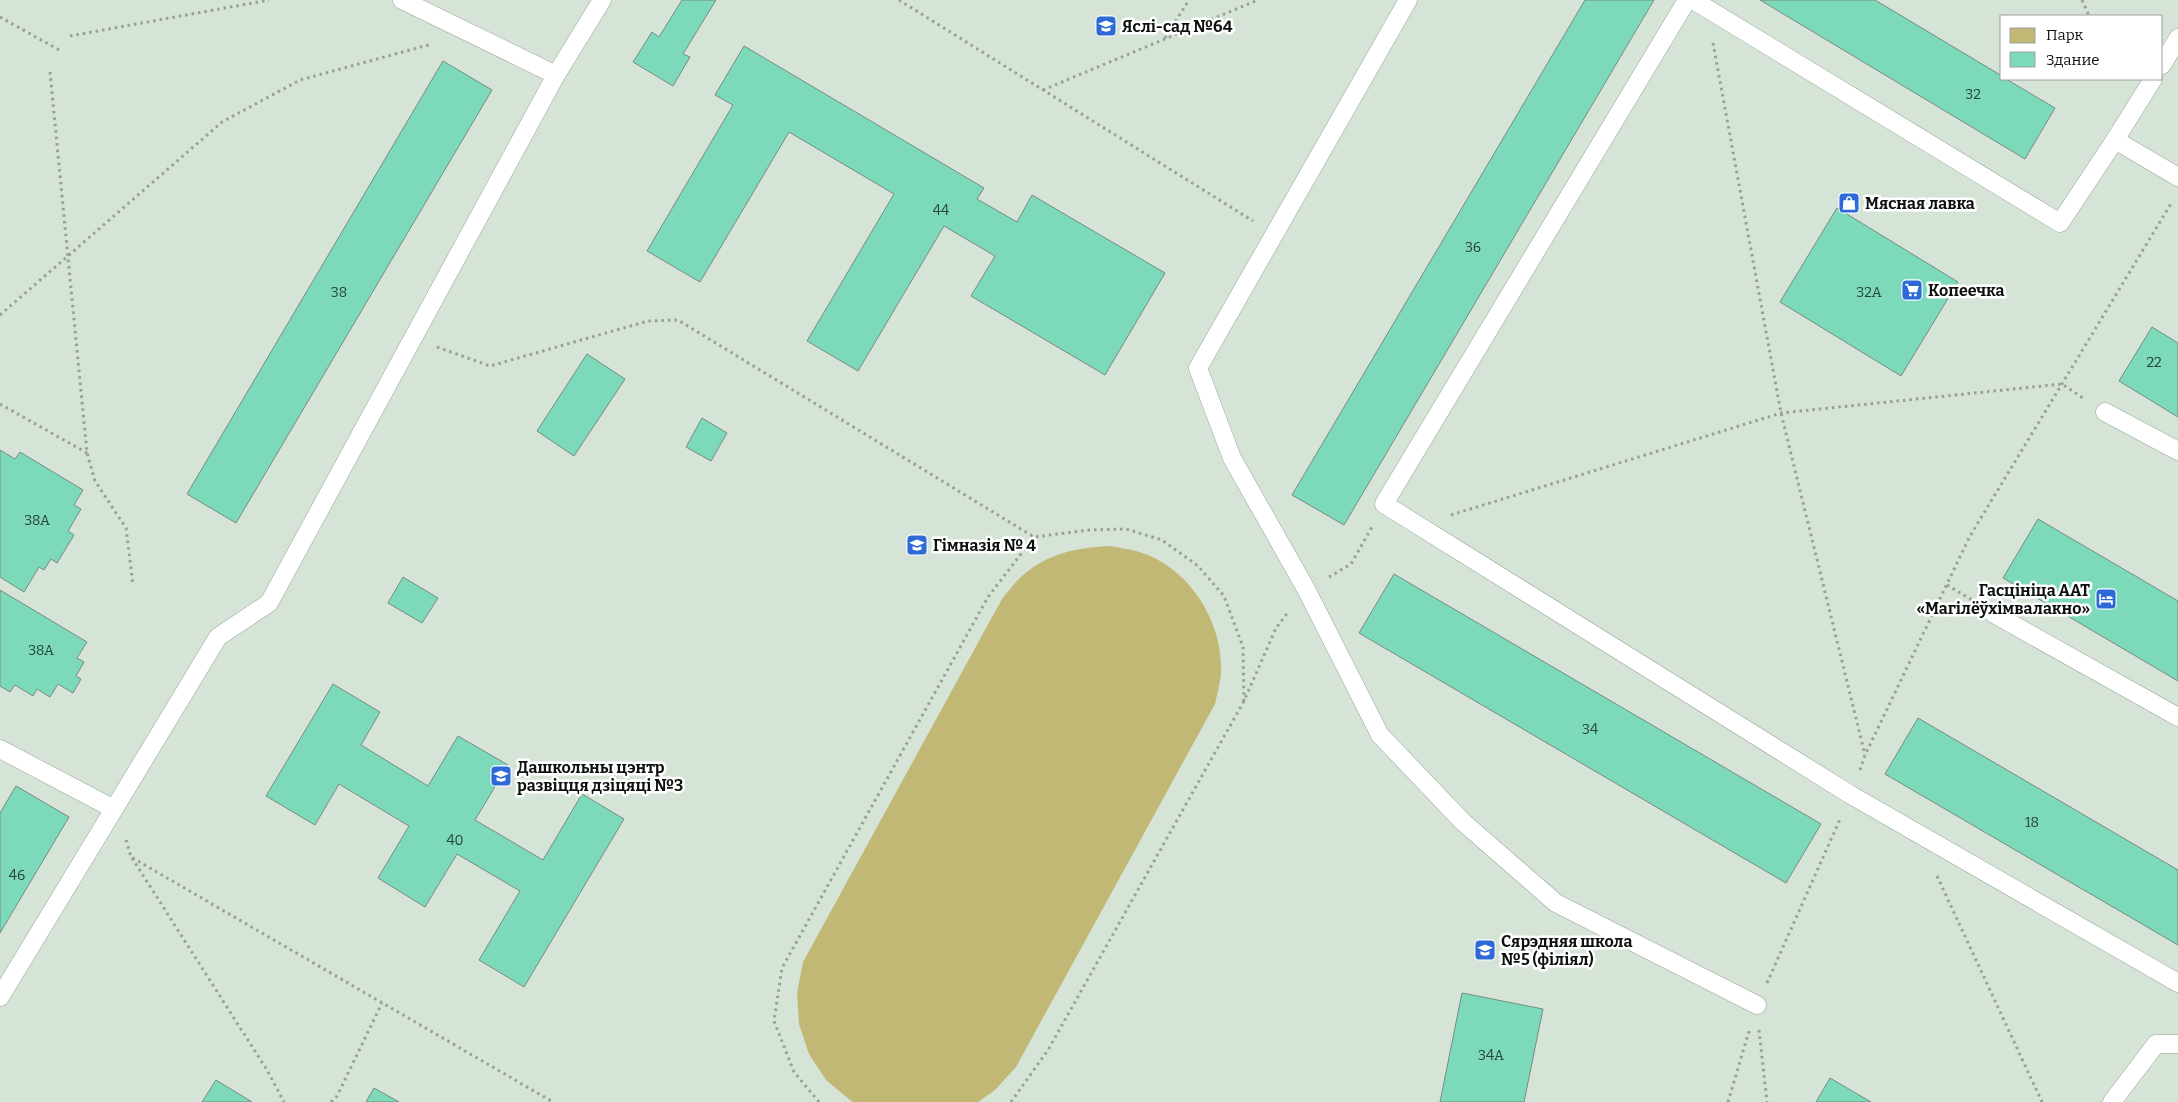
<svg xmlns="http://www.w3.org/2000/svg" width="2178" height="1102" viewBox="0 0 2178 1102" font-family="Bitter,serif">
<style>
.green{fill:#c1b876}
.building{fill:#7cd9b9;stroke:#788b83}
.lines{fill:none;stroke-linecap:round;stroke-linejoin:round}
.lane-casing{stroke:#98a799;stroke-width:19}
.path{stroke:#95a196;stroke-width:3;stroke-dasharray:2.5 4;stroke-linecap:butt}
.lane{stroke:#fff;stroke-width:18}
.labels{text-anchor:middle;dominant-baseline:central;stroke-width:5;stroke-linejoin:round;paint-order:stroke}
.number-label{font-size:14px;fill:#284338}
.poi-label{font-size:16px;font-weight:bold;fill:#0c110d;stroke:#fff;text-anchor:start}
</style>
<rect width="100%" height="100%" fill="#d5e4d6"/>
<!-- green -->
<path class="green" d="M1109,546c10,2 21,3 30,6 50,15 85,70 82,122 -1,10 -4,20 -6,30l-199,363 -21,23 -17,12h-125l-3,-2 -24,-20 -17,-26 -10,-30 -2,-31 6,-31 199,-363c6,-7 13,-17 20,-23 26,-23 54,-28 87,-30z"/>
<!-- building -->
<g class="building">
<path d="M682,0h34l-33,54 7,3 -17,29 -40,-24 19,-30 7,5z"/>
<path d="M1585,0h69l-310,525 -52,-30z"/>
<path d="M1760,0h115l127,76v3h4l49,29 -30,51z"/>
<path d="M744,46l240,142 -7,11 40,23 15,-27 133,78 -60,102 -134,-79 24,-40 -51,-30 -86,145 -51,-30 87,-147 -105,-62 -89,150 -53,-31 86,-146 -18,-10z"/>
<path d="M443,61l49,29 -256,433 -49,-29z"/>
<path d="M1837,208l121,74 -57,94 -121,-74z"/>
<path d="M2152,327l26,16v74l-59,-36z"/>
<path d="M587,354l38,25 -51,77 -37,-25z"/>
<path d="M702,418l25,15 -16,28 -25,-14z"/>
<path d="M0,450l15,9 5,-7 63,38 -9,15 7,4 -13,22 6,4 -17,28 -6,-4 -7,11 -5,-3 -15,25 -24,-15z"/>
<path d="M2038,519l140,82v80l-175,-103z"/>
<path d="M1394,574l427,250 -35,59 -427,-250z"/>
<path d="M403,577l35,21 -16,25 -34,-20z"/>
<path d="M0,590l87,52 -10,16 7,4 -8,14 5,3 -8,14 -15,-9 -8,13 -13,-8 -4,7 -18,-11 -5,7 -10,-6z"/>
<path d="M333,684l47,28 -19,33 67,41 30,-50 50,29 -33,55 68,40 39,-66 42,25 -100,168 -45,-27 41,-69 -63,-37 -32,53 -47,-29 31,-52 -70,-42 -24,41 -49,-29z"/>
<path d="M1918,718l260,152v75l-293,-171z"/>
<path d="M16,786l53,31 -69,116v-120z"/>
<path d="M1462,993l81,16 -19,93h-84z"/>
<path d="M1830,1078l41,24h-55z"/>
<path d="M216,1080l36,22h-50z"/>
<path d="M374,1088l25,14h-33z"/>
</g>
<g class="lines">
<!-- lane casing -->
<g class="lane-casing">
<g id="lane">
<path d="M402,0l154,75"/>
<path d="M1408,0l-210,368 34,90 74,131 74,146 83,87 93,81 201,102"/>
<path d="M1687,0l-303,504 467,291 327,188"/>
<path d="M1693,0l367,223 55,-83"/>
<path d="M2162,65l16,-27"/>
<path d="M2153,79l-38,61 63,37"/>
<path d="M2105,412l73,39"/>
<path d="M1994,614l184,103"/>
<path d="M0,749l114,60 -114,188"/>
<path d="M114,809l104,-172 51,-34 287,-528 46,-75"/>
<path d="M2112,1102l44,-58h22"/>
</g>
</g>
<!-- path -->
<g class="path">
<path d="M899,0l354,221"/>
<path d="M2082,0l7,16"/>
<path d="M0,17l61,34"/>
<path d="M70,36l199,-36"/>
<path d="M1165,38l24,-38"/>
<path d="M1713,43l68,370 84,342"/>
<path d="M50,72l37,381 8,28 31,47 7,57"/>
<path d="M1043,90l215,-90"/>
<path d="M0,315l222,-193 78,-42 132,-36"/>
<path d="M437,347l53,19 158,-45 30,-1 356,217 55,-7 37,-1 36,11 36,26 26,30 19,51 1,54"/>
<path d="M0,404l87,49"/>
<path d="M1451,515l330,-102 281,-29 21,14"/>
<path d="M1329,577l22,-13 21,-37"/>
<path d="M1947,585l25,15"/>
<path d="M1860,770l5,-15 105,-219 202,-334"/>
<path d="M126,840l5,17 422,245"/>
<path d="M132,858l135,212 17,32"/>
<path d="M1937,876l105,226"/>
<path d="M1767,983l74,-166"/>
<path d="M1759,1030l8,72"/>
<path d="M331,1102l6,-6 45,-93"/>
<path d="M819,1102l-25,-30 -20,-51 8,-53 206,-371 46,-60"/>
<path d="M1011,1102l37,-52 196,-349 32,-73 13,-17"/>
<path d="M1728,1102l22,-74"/>
</g>
<!-- lane -->
<use href="#lane" class="lane"/>
</g>
<!-- icons -->
<defs>
<g id="school-square" transform="scale(1.125)"><rect x="-9" y="-9" width="18" height="18" rx="4" fill="#2d6ad7" stroke="#fff"/><path d="M0-5L7-2L0 1L-7-2ZM-4 1L0 2.5L4 1V4Q0 6-4 4Z" fill="#fff"/></g>
<g id="shop-square" transform="scale(1.125)"><rect x="-9" y="-9" width="18" height="18" rx="4" fill="#2d6ad7" stroke="#fff"/><path d="M-5-2.5h2.3a2.7 3.5 0 0 1 5.4 0H5L5.5 6h-11ZM-1.5-2.5h3a1.5 2.3 0 0 0-3 0Z" fill="#fff"/></g>
<g id="supermarket-square" transform="scale(1.125)"><rect x="-9" y="-9" width="18" height="18" rx="4" fill="#2d6ad7" stroke="#fff"/><path d="M-6-5.5h2.5l.6 2H6L4.5 2H-2.5L-4.4-4H-6ZM-1.5 3.2a1.3 1.3 0 1 0 .1 0ZM3 3.2a1.3 1.3 0 1 0 .1 0Z" fill="#fff"/></g>
<g id="hotel-square" transform="scale(1.125)"><rect x="-9" y="-9" width="18" height="18" rx="4" fill="#2d6ad7" stroke="#fff"/><path d="M-6-4.5h1.5V1H6V5H4.5V3h-9V5H-6ZM-4 0a1.8 1.8 0 1 1 3.6 0ZM.5 0V-2.5h3Q6-2.5 6 0Z" fill="#fff"/></g>
</defs>
<g fill-rule="evenodd">
<use href="#school-square" x="1106" y="26"/>
<use href="#shop-square" x="1849" y="203"/>
<use href="#supermarket-square" x="1912" y="290"/>
<use href="#school-square" x="917" y="545"/>
<use href="#hotel-square" x="2106" y="599"/>
<use href="#school-square" x="501" y="776"/>
<use href="#school-square" x="1485" y="950"/>
</g>
<g class="labels">
<!-- number labels -->
<g class="number-label">
<text x="1973" y="94">32</text>
<text x="941" y="210">44</text>
<text x="1473" y="247">36</text>
<text x="339" y="292">38</text>
<text x="1869" y="292">32А</text>
<text x="2154" y="362">22</text>
<text x="37" y="520">38А</text>
<text x="41" y="650">38А</text>
<text x="1590" y="729">34</text>
<text x="2032" y="822">18</text>
<text x="455" y="840">40</text>
<text x="17" y="875">46</text>
<text x="1491" y="1055">34А</text>
</g>
<!-- poi labels -->
<g class="poi-label">
<text x="1122" y="26">Яслі-сад №64</text>
<text x="1865" y="203">Мясная лавка</text>
<text x="1928" y="290">Копеечка</text>
<text x="933" y="545">Гімназія № 4</text>
<text x="2090" y="590" text-anchor="end">Гасцініца ААТ<tspan x="2090" dy="18">«Магілёўхімвалакно»</tspan></text>
<text x="517" y="767">Дашкольны цэнтр<tspan x="517" dy="18">развіцця дзіцяці №3</tspan></text>
<text x="1501" y="941">Сярэдняя школа<tspan x="1501" dy="18">№5 (філіял)</tspan></text>
</g>
</g>
<!-- legend -->
<rect x="2000" y="15" width="162" height="65" fill="#ffffff" stroke="#9ea09e"/>
<rect x="2010" y="28" width="25" height="15" fill="#c1b876" stroke="#9ea09e"/>
<text x="2046" y="40" font-size="15" fill="#0c110d">Парк</text>
<rect x="2010" y="52" width="25" height="15" fill="#7cd9b9" stroke="#9ea09e"/>
<text x="2046" y="65" font-size="15" fill="#0c110d">Здание</text>
</svg>
